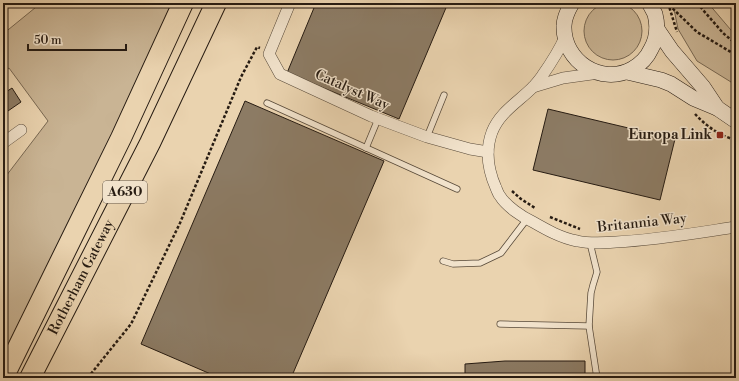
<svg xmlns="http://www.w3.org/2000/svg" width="739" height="381" viewBox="0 0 739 381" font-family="'Libre Bodoni',serif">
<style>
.green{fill:#c9b494;stroke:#786853}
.building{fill:#8c7b64;stroke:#261b12}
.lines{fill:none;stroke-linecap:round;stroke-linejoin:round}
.lane-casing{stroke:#574939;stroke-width:7}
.street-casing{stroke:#574939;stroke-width:12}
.secondary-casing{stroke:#261b12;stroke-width:16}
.highway-casing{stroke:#261b12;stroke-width:22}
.path{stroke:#261b12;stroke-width:2.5;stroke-dasharray:3 2;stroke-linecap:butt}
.lane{stroke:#f1e2cb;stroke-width:5.5}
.street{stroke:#f1e2cb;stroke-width:11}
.secondary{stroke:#f1e2cb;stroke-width:15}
.highway{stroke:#ead3af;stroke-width:20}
.poi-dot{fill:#8f2418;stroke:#f1e2cb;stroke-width:1.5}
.labels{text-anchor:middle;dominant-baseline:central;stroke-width:3;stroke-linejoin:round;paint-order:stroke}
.shield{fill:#f1e2cb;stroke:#63574a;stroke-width:1}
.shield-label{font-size:13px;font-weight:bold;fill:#261b12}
.street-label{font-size:14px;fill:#261b12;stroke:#f1e2cb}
.poi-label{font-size:14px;font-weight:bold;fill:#261b12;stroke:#f1e2cb;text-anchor:end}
</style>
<rect width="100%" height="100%" fill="#ead3af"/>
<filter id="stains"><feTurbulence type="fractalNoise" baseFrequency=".005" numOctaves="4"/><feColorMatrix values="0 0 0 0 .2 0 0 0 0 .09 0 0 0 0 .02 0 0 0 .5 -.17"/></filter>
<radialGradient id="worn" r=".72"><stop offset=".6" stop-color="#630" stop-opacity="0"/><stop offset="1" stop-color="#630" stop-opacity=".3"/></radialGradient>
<!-- green -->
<g class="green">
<circle cx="613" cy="31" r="29"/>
<path d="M41,3h131l-64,141 -105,211v-175l45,-59 -39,-53 -6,4v-38z"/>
<path d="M672,3h36l28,33v52l-5,-6 -34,-21 -19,-32 -3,-15z"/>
</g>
<!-- building -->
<g class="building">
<path d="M316,3h132l-49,116 -112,-46z"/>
<path d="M12,88l9,14 -16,11 -2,-2v-17z"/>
<path d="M245,101l139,60 -93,217h-71l-79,-34z"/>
<path d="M548,109l127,30 -15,61 -127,-30z"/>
<path d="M505,361h80v17h-120v-14z"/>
</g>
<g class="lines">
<!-- lane casing -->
<g class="lane-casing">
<g id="lane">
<path d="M267,103l190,86"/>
<path d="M427,137l17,-42"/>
<path d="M366,148l12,-29"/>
<path d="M590,243l7,29 -4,13 -2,8 -2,33 8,52"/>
<path d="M443,261l10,3 27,-1 21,-10 26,-34"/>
<path d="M500,324l89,2"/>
</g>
</g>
<!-- street casing -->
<g class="street-casing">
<g id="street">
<path d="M290,3l-21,51 11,20 91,42 56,21 43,12 18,3"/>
<path d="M565,37c-6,14 -14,26 -23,39 -3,4 -6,8 -10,12 -14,14 -32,24 -40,44 -7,19 -4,38 4,56 1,2 2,6 4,8 6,10 22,21 33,26 14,8 28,16 44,19 13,3 26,2 39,1 40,-2 80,-9 120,-15"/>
<path d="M533,87l30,-9 36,-5"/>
<path d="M3,143l18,-13"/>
</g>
</g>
<!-- secondary casing -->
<g class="secondary-casing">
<g id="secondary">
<path d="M572,3c-4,7 -8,15 -8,23 -1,35 37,60 68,43 9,-5 15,-11 19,-20 6,-10 7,-23 4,-35 -2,-4 -4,-8 -6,-11"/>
<path d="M657,29l15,22 31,36 14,21"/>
<path d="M627,72l34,8 10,4 22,14 24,10 19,13"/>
</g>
</g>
<!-- highway casing -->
<g class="highway-casing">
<g id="highway">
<path d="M3,378l118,-240 62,-135"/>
<path id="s1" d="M30,378l120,-235 66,-140"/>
</g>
</g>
<!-- path -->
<g class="path">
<path d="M668,3l9,29"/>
<path d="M697,3l26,30 13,11"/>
<path d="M669,5l28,27 39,23"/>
<path d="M695,114c11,12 25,22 41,26"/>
<path d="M512,191l9,8 14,9"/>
<path d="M550,217l30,12"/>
<path d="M88,378l2,-3 41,-51 49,-101 61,-146 16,-30 3,1"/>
</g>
<!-- lane -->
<use href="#lane" class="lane"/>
<!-- street -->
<use href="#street" class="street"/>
<!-- secondary -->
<use href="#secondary" class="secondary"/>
<!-- highway -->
<use href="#highway" class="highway"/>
</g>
<!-- markers -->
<rect class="poi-dot" x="716" y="131" width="8" height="8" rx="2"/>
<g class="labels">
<!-- shield labels -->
<rect class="shield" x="103" y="181" width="44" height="22" rx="3"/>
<g class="shield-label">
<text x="125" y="192">A630</text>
</g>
<!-- street labels -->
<g class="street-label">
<text transform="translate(352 90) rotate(24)">Catalyst Way</text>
<text transform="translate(642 223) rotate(-6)">Britannia Way</text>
<text stroke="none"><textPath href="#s1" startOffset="113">Rotherham Gateway</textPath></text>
</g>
<!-- poi labels -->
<g class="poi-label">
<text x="712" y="135">Europa Link</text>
</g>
</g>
<!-- margin -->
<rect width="739" height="381" fill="none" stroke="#ead3af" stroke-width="16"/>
<rect x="4" y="4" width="731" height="373" fill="none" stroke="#261b12" stroke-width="2"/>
<rect x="8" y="8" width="723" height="365" fill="none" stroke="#261b12"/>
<!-- scale -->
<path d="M28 44v6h98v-6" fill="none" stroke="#261b12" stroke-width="2"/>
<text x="34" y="44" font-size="12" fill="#261b12" stroke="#f1e2cb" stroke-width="3" paint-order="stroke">50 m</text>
<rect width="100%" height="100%" filter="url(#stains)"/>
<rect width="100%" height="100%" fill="url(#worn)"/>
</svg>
